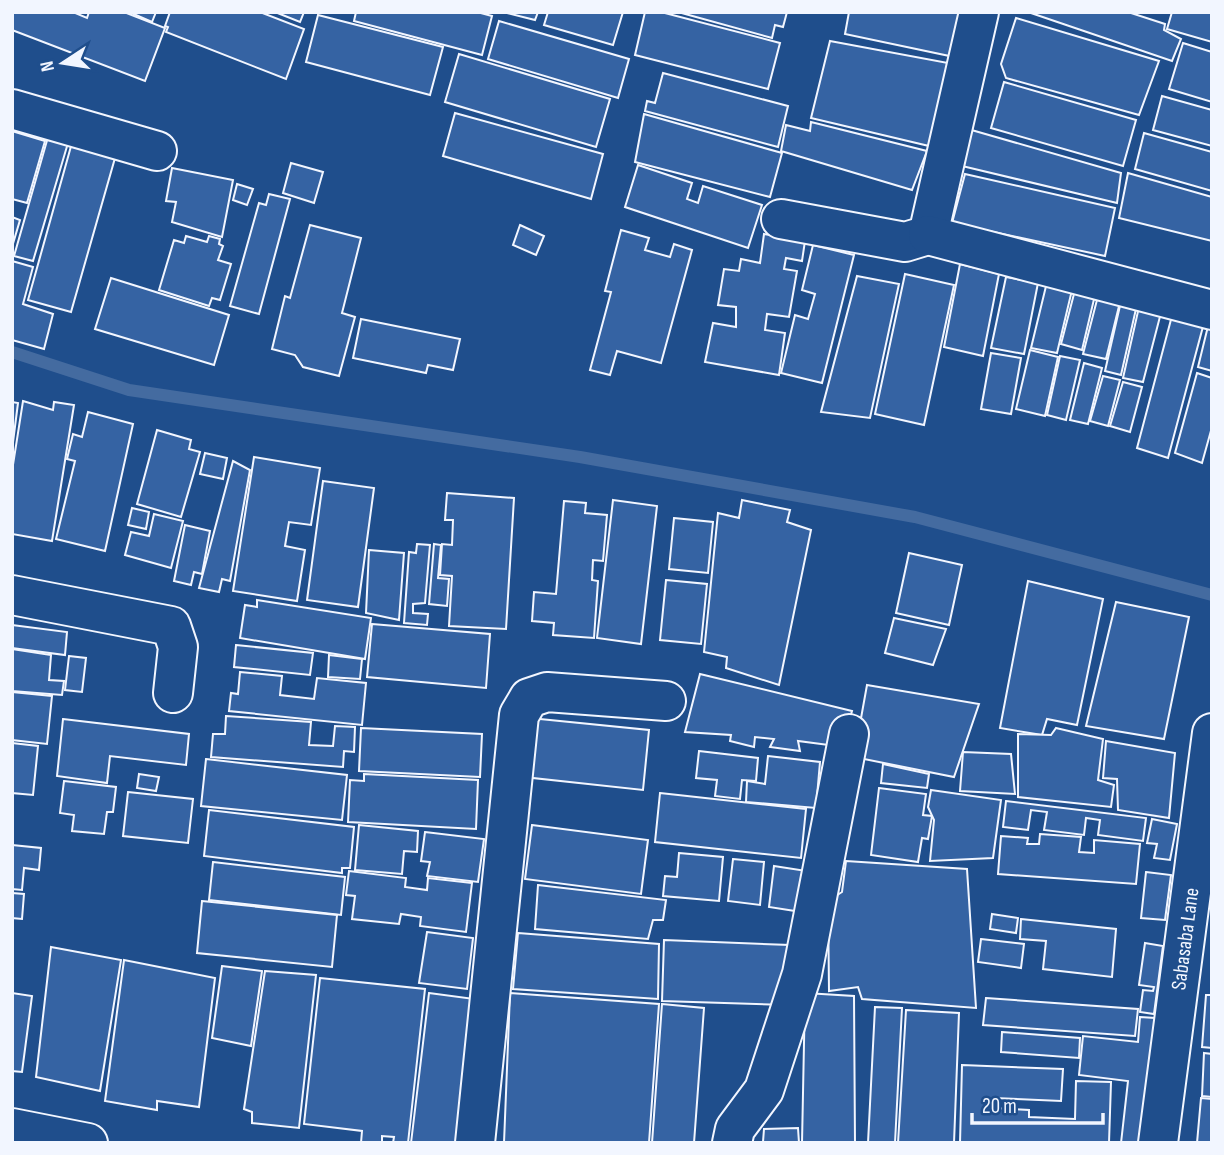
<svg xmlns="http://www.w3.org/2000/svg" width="1224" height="1155" viewBox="0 0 1224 1155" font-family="'Sofia Sans Condensed',sans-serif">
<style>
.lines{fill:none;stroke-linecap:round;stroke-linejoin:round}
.stream{stroke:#446ba0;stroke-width:12}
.building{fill:#3563a3;stroke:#f2f6ff;stroke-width:2}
.street-casing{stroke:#f2f6ff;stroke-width:42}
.street{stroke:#1f4e8c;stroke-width:38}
.labels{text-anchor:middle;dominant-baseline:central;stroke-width:5;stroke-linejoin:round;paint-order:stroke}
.street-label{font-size:21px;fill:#f2f6ff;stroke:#1f4e8c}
</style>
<rect width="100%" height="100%" fill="#1f4e8c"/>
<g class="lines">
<!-- stream -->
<path class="stream" d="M12,352l117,38 451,67 335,60 297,78"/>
</g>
<!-- building -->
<g class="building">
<path d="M12,12h61l14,6 2,-6h35l41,16 -20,53 -133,-51z"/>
<path d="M129,12h27l-4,10z"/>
<path d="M170,12h90l44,17 -18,50 -120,-47 2,-5 -3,-1z"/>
<path d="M275,12h29l-4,10z"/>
<path d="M356,12h121l15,4 -10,39 -128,-34z"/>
<path d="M503,12h35l-3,8z"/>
<path d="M548,12h75l-10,33 -69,-20z"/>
<path d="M645,12h16l119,31 -12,46 -133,-34z"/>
<path d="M678,12h109l-4,15 -8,-2 -3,13z"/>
<path d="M849,12h119l-9,46 -114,-24z"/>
<path d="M1028,12h100l37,12 -1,6 17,9 -9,22z"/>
<path d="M1172,12h40v30l-45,-13z"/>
<path d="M318,15l125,32 -13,48 -124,-33z"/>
<path d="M1016,18l143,43 -20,54 -133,-37 -5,-14z"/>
<path d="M499,21l130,38 -11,39 -130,-39z"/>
<path d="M830,41l118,22 -19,83 -118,-28z"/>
<path d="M1183,43l29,9v50l-43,-13z"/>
<path d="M459,54l151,45 -14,48 -151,-45z"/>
<path d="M663,73l125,33 -10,41 -133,-36 2,-10 8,2z"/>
<path d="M1004,82l132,38 -13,46 -132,-38z"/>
<path d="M1162,96l50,14v36l-59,-16z"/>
<path d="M12,111l5,2 -5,18 33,10 -18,62 -15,-4z"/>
<path d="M455,113l148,41 -12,45 -148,-43z"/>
<path d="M644,114l138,39 -12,44 -135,-35z"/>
<path d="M811,122l116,29 -15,39 -131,-39 5,-26 24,6z"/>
<path d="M968,129l153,44 -4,30 -155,-37z"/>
<path d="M75,132l42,19 -46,161 -43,-12z"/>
<path d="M1144,133l68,19v39l-77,-22z"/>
<path d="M48,137l20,6 -35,118 -19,-5z"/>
<path d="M291,163l32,9 -9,31 -31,-10z"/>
<path d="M638,165l54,18 -5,16 11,4 5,-17 59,19 -14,43 -123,-41z"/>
<path d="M172,168l61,12 -11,57 -50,-15 4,-20 -10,-1z"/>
<path d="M1128,173l84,24v44l-93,-23z"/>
<path d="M965,174l150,34 -10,48 -153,-33z"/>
<path d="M237,184l16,5 -6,16 -14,-5z"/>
<path d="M269,194l21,5 -31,115 -29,-8 29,-103 7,2z"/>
<path d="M12,217l8,3 -8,27z"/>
<path d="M310,225l51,13 -19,75 13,4 -16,59 -36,-9 -8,-12 -23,-6 13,-53 5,2z"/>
<path d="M520,225l24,11 -8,19 -23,-10z"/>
<path d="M621,230l28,8 -4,12 25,7 4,-13 18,6 -31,113 -44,-12 -7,24 -20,-5 21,-78 -6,-1z"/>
<path d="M764,234l41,7 -3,20 -16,-3 -2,11 13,2 -8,46 -22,-3 -2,16 20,3 -6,42 -74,-13 8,-39 23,4v-20l-18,-2 6,-36 15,2 2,-12 19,4z"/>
<path d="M186,236l21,6 2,-6 11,3 -1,5 4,2 -5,14 13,4 -11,36 -8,-2 -3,8 -50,-16 15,-50 10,3z"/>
<path d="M813,245l41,10 -32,128 -41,-10 14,-58 13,4 7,-25 -13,-4z"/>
<path d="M12,261l21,6 -10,37 30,10 -9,35 -32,-9z"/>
<path d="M960,264l39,10 -16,82 -39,-9z"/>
<path d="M905,274l49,11 -30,140 -49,-11z"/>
<path d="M857,276l42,8 -29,134 -49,-6z"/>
<path d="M1006,277l32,6 -14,71 -33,-6z"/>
<path d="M111,278l118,37 -15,50 -119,-36z"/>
<path d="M1047,282l25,8 -15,63 -26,-5z"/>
<path d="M1075,290l20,5 -13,55 -21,-6z"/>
<path d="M1098,296l22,6 -14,57 -23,-5z"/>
<path d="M1122,297l16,3 -17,75 -16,-4z"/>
<path d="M1141,298l22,7 -20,77 -20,-4z"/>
<path d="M1173,312l32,7 -37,139 -31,-10z"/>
<path d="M1210,318h2v53l-14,-4z"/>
<path d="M361,319l99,20 -7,31 -25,-5 -2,8 -73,-15z"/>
<path d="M1030,350l28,7 -13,59 -29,-7z"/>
<path d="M991,353l30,5 -10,56 -30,-5z"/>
<path d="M1060,356l20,4 -14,60 -19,-5z"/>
<path d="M1084,363l18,5 -14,56 -18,-4z"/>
<path d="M1197,373l15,5v49l-10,36 -27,-10z"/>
<path d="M1103,376l17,4 -12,46 -18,-5z"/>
<path d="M1123,382l19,5 -12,45 -20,-6z"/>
<path d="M23,401l30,9 1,-8 20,3 -22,136 -40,-7v-63z"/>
<path d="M12,402l6,1 -6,47z"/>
<path d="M88,412l45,12 -28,127 -49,-12 19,-78 -8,-2 6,-25 9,3z"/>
<path d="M157,430l34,10 -2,9 11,3 -19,65 -44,-13z"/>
<path d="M205,453l22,5 -4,21 -23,-5z"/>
<path d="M254,457l66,11 -9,57 -22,-3 -4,24 20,4 -8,51 -64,-10z"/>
<path d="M233,461l17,9 -20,111 -8,-2 -3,13 -20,-4z"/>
<path d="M323,481l51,7 -16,119 -51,-7z"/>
<path d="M447,493l67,5 -8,131 -57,-3 3,-50 -12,-1 2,-31 10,1 1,-25h-8z"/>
<path d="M613,500l44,6 -16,138 -44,-6z"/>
<path d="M742,500l48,10 -3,12 24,8 -32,155 -53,-17 1,-11 -23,-5 14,-139 21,5z"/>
<path d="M564,501l22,2 -1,10 22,2 -4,46 -10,-1 -1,20 6,1 -4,57 -41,-3 1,-12 -22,-2 2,-29 22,2z"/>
<path d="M132,508l17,4 -3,17 -18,-4z"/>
<path d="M154,514l29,7 -12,47 -46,-13 6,-23 18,4z"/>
<path d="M674,518l39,4 -5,51 -39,-4z"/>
<path d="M185,525l25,6 -8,43 -8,-2 -3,13 -17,-4z"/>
<path d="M417,544l13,1 -5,58 -12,1v9l15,1 -1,11 -23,-2 5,-71 7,1z"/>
<path d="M434,544l7,1 -3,33 11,1 -2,27 -18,-2z"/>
<path d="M369,550l35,3 -5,67 -33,-7z"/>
<path d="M909,553l53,12 -13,60 -53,-12z"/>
<path d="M666,580l41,4 -6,60 -41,-4z"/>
<path d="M1028,581l75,18 -26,126 -30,-6 -5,16 -42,-7z"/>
<path d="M257,600l114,18 -6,41 -125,-21 5,-33 12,2z"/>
<path d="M1116,602l73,15 -25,122 -78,-13z"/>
<path d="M894,618l52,11 -13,36 -48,-12z"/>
<path d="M372,624l118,10 -4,54 -119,-11z"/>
<path d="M12,625l55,7 -2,23 -53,-7z"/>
<path d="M236,645l77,8 -3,22 -76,-8z"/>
<path d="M12,649l39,6 -2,25 15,1 -2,14 -50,-4z"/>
<path d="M329,655l33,4 -2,20 -32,-2z"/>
<path d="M69,656l17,2 -4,34 -17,-2z"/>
<path d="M240,672l42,4 -2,19 34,4 3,-21 49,5 -4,42 -133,-14 2,-18 7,1z"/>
<path d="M700,674l152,37 -6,21 -10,14 -38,-5 2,10 -30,-4 4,-8 -19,-2 -1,10 -24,-6 1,-6 -46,-3z"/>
<path d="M867,685l112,19 -25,73 -100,-20z"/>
<path d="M12,692l40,4 -5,48 -35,-4z"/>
<path d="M226,716l85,6 -2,23 24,1 2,-20 20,1 -1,25 -10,-1 -1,16 -132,-10 2,-23h12z"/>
<path d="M530,718l119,12 -6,60 -119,-13z"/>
<path d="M63,719l126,15 -3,31 -76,-9 -3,27 -50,-7z"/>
<path d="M361,728l121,6 -2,43 -121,-6z"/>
<path d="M1056,728l47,11 -5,41 16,5 -3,22 -93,-10v-63l33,1z"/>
<path d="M1106,741l69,12 -6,65 -51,-8 -1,-31 -14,-1z"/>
<path d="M12,743l26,3 -5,49 -21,-2z"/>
<path d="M699,751l59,7 -2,23 -14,-1 -2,19 -25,-3 2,-16 -21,-2z"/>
<path d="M963,752l48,2 4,40 -55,-3z"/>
<path d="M768,756l52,6 -4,46 -70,-6 1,-21 18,3z"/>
<path d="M206,759l141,16 -5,45 -141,-14z"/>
<path d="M883,764l46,10 -2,14 -46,-5z"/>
<path d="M139,774l20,3 -3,14 -19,-3z"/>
<path d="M364,774l114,6 -2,49 -128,-7 2,-42 14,1z"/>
<path d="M64,781l52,6 -3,25h-6l-3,22 -32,-3 2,-16 -14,-2z"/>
<path d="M879,788l47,6 -3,21 9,1 -4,23 -6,-1 -4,24 -47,-7z"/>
<path d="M931,790l70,10 -8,58 -63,3 4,-41 -6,-13z"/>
<path d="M128,792l65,7 -5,44 -65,-7z"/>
<path d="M660,793l146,16 -5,49 -146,-16z"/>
<path d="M1006,801l140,17 -3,23 -45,-6 2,-15 -14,-2 -2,17 -40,-5 3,-18 -16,-2 -3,20 -25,-3z"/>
<path d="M209,810l145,17 -4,41h-8v5l-138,-17z"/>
<path d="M1152,819l25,5 -7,36 -16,-2 3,-14 -10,-1z"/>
<path d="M359,825l59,6 -1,21 -13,-1 -2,23 -47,-4z"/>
<path d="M532,825l116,15 -7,54 -116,-15z"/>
<path d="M425,832l59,7 -6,43 -51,-6 3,-14 -9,-1z"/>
<path d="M1040,834l41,3 -2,15 15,1v-13l46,4 -4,40 -138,-10 3,-38 27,2 -1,6h12z"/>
<path d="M12,845l29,3 -2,22 -15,-2 -2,22 -10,-1z"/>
<path d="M679,853l44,4 -4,44 -56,-5 2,-20 12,1z"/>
<path d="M733,859l31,3 -4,43 -32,-4z"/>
<path d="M846,861l121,8 9,139 -114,-9 -4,-12 -29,4 -1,-90 14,-9z"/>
<path d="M213,862l132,15 -4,38 -132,-15z"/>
<path d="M774,866l39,6 -5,41 -39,-6z"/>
<path d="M349,871l57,7 -1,9 22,3 1,-12 44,5 -6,49 -46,-6 1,-9 -20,-3 -2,10 -47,-5 3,-23 -9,-1z"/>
<path d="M1146,872l25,3 -6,45 -24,-2z"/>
<path d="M538,885l128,15 -3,20h-10l-5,19 -113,-10z"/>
<path d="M12,893l12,1 -2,25 -10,-1z"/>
<path d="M202,901l135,14 -5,52 -135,-14z"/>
<path d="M992,914l26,4 -2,15 -26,-4z"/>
<path d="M1021,919l95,10 -4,48 -69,-8 3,-28 -26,-2z"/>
<path d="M427,932l46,6 -6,51 -48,-6z"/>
<path d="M518,933l141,11 -1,55 -145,-10z"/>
<path d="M981,939l43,5 -3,24 -43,-6z"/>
<path d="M664,940l126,5 -2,60 -126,-4z"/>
<path d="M1145,943l18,3 -9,68 -14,-2 3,-22 10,1 1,-4 -15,-2z"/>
<path d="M51,947l70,13 -21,131 -64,-14z"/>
<path d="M124,960l91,18 -16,129 -42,-6v9l-52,-9z"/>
<path d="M222,966l40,5 -11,75 -39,-8z"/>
<path d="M265,971l51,4 -17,153 -47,-5v-11l-8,-3z"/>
<path d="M320,978l105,11 -17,154h-15l1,-6 -12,-1v7h-21l1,-12 -58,-7z"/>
<path d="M12,993l20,3 -10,76 -10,-1z"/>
<path d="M429,993l53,7 -17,143h-54z"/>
<path d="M510,993l149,11 -10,139h-145z"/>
<path d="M805,993l49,3 1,147h-53z"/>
<path d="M1206,995h6v53l-10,-1z"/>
<path d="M986,998l152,11 -3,27 -152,-11z"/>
<path d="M662,1004l42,4 -10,135h-42z"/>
<path d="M875,1007l27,1 -7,135h-27z"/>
<path d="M906,1010l53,3 -5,130h-56z"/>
<path d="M1140,1017l15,1 -14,125h-20l7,-62 -49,-6 4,-39 55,6z"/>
<path d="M1002,1032l78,6 -1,20 -78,-6z"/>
<path d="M1204,1053l8,1v43l-10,-1z"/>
<path d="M962,1065l101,4 -2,32 -66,-3v10l34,2v7l46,2 1,-38 35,1 -2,61h-149z"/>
<path d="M1201,1098l11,1v44h-15z"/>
<path d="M798,1128l1,15h-45l9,-1 1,-13z"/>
</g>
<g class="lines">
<!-- street casing -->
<g class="street-casing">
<g id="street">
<path d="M12,109l145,42"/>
<path d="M781,219l124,23 23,-7 51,-223"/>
<path d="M928,235l284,75"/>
<path d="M12,595l159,31 7,21 -5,46"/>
<path d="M12,1128l76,15"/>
<path d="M475,1143l44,-428 10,-17 18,-6 119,9"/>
<path d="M732,1143l3,-14 29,-39 38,-116 47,-240"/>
<path id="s1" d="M1158,1143l54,-410"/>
</g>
</g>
<!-- street -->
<use href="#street" class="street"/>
</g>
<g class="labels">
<!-- street labels -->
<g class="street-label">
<text stroke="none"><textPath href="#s1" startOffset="206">Sabasaba Lane</textPath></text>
</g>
</g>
<!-- border -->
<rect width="1224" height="1155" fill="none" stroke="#f2f6ff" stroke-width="28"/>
<!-- north arrow -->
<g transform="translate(63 63) rotate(258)" stroke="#1f4e8c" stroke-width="5" paint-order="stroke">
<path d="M0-5L12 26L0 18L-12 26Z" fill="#f2f6ff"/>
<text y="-10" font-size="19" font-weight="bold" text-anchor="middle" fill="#f2f6ff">N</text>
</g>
<!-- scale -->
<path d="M972 1113v10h131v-10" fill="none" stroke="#f2f6ff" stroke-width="3.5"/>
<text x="982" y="1113" font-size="21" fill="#f2f6ff" stroke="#1f4e8c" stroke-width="5" paint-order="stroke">20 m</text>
</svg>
